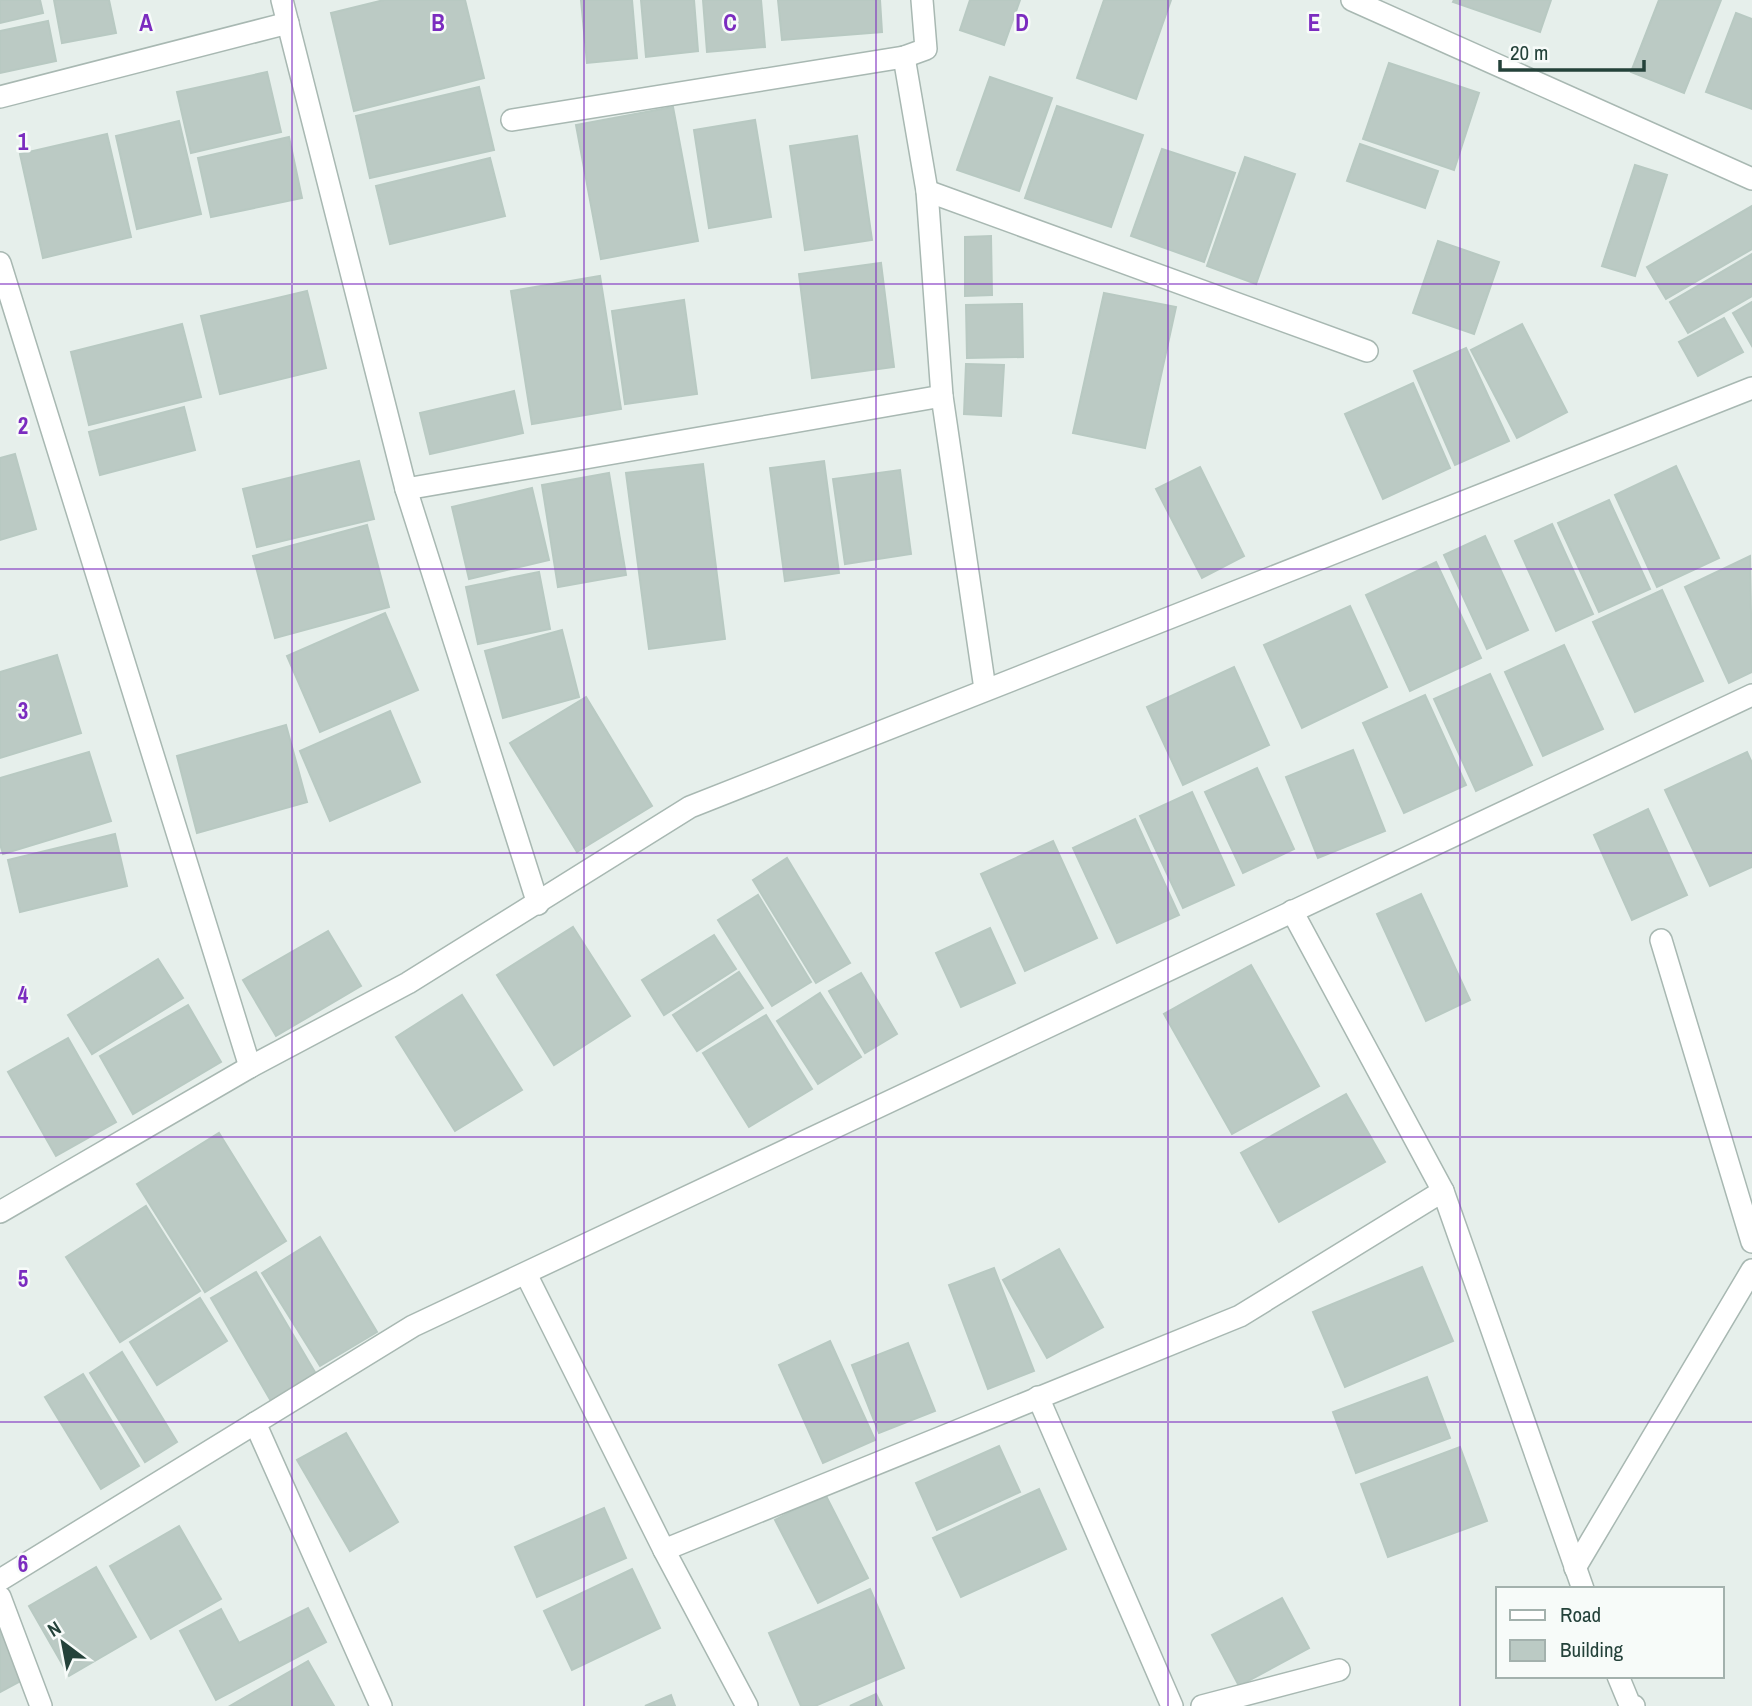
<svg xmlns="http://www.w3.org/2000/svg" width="1752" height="1706" viewBox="0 0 1752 1706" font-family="'Archivo Narrow',sans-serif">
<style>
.building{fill:#bbcac4;stroke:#b8c9c2;stroke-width:2}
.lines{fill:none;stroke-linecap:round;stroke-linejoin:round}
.minor-casing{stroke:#a8b8b2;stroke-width:24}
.minor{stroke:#fff;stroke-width:21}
.grid{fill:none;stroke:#7b2cbf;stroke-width:2;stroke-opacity:0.55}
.grid-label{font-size:23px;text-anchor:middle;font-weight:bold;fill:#7b2cbf;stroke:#f7fbf9;stroke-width:5;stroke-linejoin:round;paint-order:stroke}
</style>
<rect width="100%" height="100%" fill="#e6efeb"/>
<!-- building -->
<g class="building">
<path d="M0,0h40l3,13 -43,10z"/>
<path d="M54,0h55l7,33 -54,10z"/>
<path d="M384,0h81l19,78 -130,33 -23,-98z"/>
<path d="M581,0h51l5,58 -50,5z"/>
<path d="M641,0h53l4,51 -52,6z"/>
<path d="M703,0h58l4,47 -58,5z"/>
<path d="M778,0h102l2,32 -100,8z"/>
<path d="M970,0h50l-16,45 -44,-15z"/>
<path d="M1104,0h67l-35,99 -59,-21z"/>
<path d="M1454,0h97l-11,32 -87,-30z"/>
<path d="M1659,0h62l-37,93 -53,-21z"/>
<path d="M1736,13l16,6v90l-46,-17z"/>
<path d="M48,21l8,40 -56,12v-42z"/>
<path d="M1389,63l90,30 -25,77 -91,-31z"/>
<path d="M267,72l14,60 -90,21 -14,-61z"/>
<path d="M990,77l62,21 -33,93 -62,-21z"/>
<path d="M479,87l15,63 -124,28 -14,-62z"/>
<path d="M1057,106l86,29 -32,92 -86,-29z"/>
<path d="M673,107l25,134 -97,18 -25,-134z"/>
<path d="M755,120l16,97 -62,11 -15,-98z"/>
<path d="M179,121l22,93 -64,15 -21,-93z"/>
<path d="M107,134l24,103 -88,21 -23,-104z"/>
<path d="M857,136l15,104 -67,10 -15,-104z"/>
<path d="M289,137l13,61 -91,19 -13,-59z"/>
<path d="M1360,144l78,27 -13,37 -78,-27z"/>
<path d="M1162,149l73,24 -31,89 -73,-26z"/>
<path d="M1245,157l50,17 -39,110 -49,-18z"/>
<path d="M490,158l15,58 -115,28 -14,-58z"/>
<path d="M1635,165l32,10 -32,101 -33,-10z"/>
<path d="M1752,206v43l-86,50 -19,-32z"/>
<path d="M991,236l1,59 -27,1v-59z"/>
<path d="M1438,241l61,21 -25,72 -61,-21z"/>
<path d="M1752,254v42l-64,37 -18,-31z"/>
<path d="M881,263l13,104 -82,11 -13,-104z"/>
<path d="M600,276l21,133 -89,15 -21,-133z"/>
<path d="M307,291l19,77 -106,26 -19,-78z"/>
<path d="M1104,293l72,14 -31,141 -72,-15z"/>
<path d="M684,300l13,94 -72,10 -13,-93z"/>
<path d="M1752,302v44l-19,-33z"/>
<path d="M1022,304l1,53 -56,1 -1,-53z"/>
<path d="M1724,318l19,34 -45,24 -19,-34z"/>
<path d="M182,324l19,73 -112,28 -18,-73z"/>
<path d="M1522,324l45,88 -50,26 -46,-88z"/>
<path d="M1466,348l43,93 -54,24 -41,-94z"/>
<path d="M966,364l38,1 -3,51 -37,-2z"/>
<path d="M1413,383l37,85 -67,31 -38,-85z"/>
<path d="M514,391l9,42 -93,21 -10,-41z"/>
<path d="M184,407l11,43 -95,25 -11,-43z"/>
<path d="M15,454l21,75 -36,11v-82z"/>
<path d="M359,461l15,58 -117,28 -14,-58z"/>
<path d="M824,461l15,112 -54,8 -15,-113z"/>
<path d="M703,464l22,175 -76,10 -23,-176z"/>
<path d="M1676,466l43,92 -62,29 -42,-92z"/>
<path d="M1200,467l44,89 -42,22 -46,-89z"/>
<path d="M900,470l11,84 -66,10 -12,-85z"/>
<path d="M609,473l17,102 -68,12 -16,-102z"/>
<path d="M532,488l17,72 -80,19 -17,-72z"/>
<path d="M1609,500l41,89 -51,23 -41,-89z"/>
<path d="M1552,524l41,90 -37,17 -41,-90z"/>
<path d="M367,525l22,82 -114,31 -22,-82z"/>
<path d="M1485,536l43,94 -41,19 -43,-94z"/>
<path d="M1750,556l2,116 -23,11 -44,-96z"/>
<path d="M1436,562l45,96 -71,33 -44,-96z"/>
<path d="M539,572l11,57 -72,15 -12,-57z"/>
<path d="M1662,590l41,91 -68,31 -42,-90z"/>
<path d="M1350,606l37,81 -85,41 -38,-83z"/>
<path d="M385,613l33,77 -98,42 -33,-76z"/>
<path d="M562,630l17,67 -76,21 -18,-67z"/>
<path d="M1564,645l39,84 -60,27 -38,-84z"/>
<path d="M57,655l24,78 -81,25v-86z"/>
<path d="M1234,667l35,78 -86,40 -36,-78z"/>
<path d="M1490,674l42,91 -56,26 -42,-92z"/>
<path d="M1425,695l41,90 -62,28 -41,-90z"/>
<path d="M586,697l66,109 -75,46 -67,-109z"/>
<path d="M390,711l30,71 -90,39 -30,-70z"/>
<path d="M286,725l21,77 -110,31 -20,-77z"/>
<path d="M1353,750l32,81 -67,27 -32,-81z"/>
<path d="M89,752l22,69 -108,33 -3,-10v-66z"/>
<path d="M1747,752l5,11v104l-42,19 -45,-96z"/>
<path d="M1257,768l37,81 -51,24 -38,-81z"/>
<path d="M1192,792l42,93 -51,23 -43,-92z"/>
<path d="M1648,809l39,86 -55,25 -38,-85z"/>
<path d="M1135,819l44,96 -62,28 -44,-95z"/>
<path d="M115,834l12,52 -107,26 -12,-52z"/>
<path d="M1053,841l44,97 -72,33 -44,-97z"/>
<path d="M787,858l63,105 -34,20 -63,-103z"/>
<path d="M1421,894l49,106 -44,21 -49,-107z"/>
<path d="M758,895l53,87 -39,24 -54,-86z"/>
<path d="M573,927l57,89 -76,49 -57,-90z"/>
<path d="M990,928l25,55 -54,24 -25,-54z"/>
<path d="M328,931l33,55 -85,50 -33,-56z"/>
<path d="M714,935l22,34 -72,46 -22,-35z"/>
<path d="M158,959l25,39 -91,56 -24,-39z"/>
<path d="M1251,965l68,121 -87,48 -68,-120z"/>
<path d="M739,972l24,36 -66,43 -24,-36z"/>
<path d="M861,973l36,61 -32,19 -36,-62z"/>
<path d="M820,993l41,64 -43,27 -41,-63z"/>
<path d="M462,995l60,95 -67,41 -59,-94z"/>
<path d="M188,1005l33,57 -88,52 -33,-58z"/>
<path d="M766,1015l46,74 -63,38 -46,-74z"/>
<path d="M68,1038l48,84 -60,34 -48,-84z"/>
<path d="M1346,1094l39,68 -106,60 -38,-69z"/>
<path d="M219,1133l67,108 -81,51 -68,-108z"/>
<path d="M146,1206l54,85 -80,51 -54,-85z"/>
<path d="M320,1237l57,95 -57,34 -58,-93z"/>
<path d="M1059,1249l44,78 -56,31 -44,-78z"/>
<path d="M1422,1267l31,74 -108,46 -32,-75z"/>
<path d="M994,1268l40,103 -46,18 -39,-104z"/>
<path d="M256,1272l60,102 -45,27 -60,-103z"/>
<path d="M200,1298l27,43 -70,44 -27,-43z"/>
<path d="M830,1341l45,99 -52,23 -44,-98z"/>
<path d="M908,1343l27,68 -56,22 -27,-68z"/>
<path d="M122,1352l55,90 -32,20 -55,-89z"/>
<path d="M83,1374l56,92 -38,23 -56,-92z"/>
<path d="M1427,1377l23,61 -94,35 -23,-61z"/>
<path d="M346,1433l52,89 -48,29 -53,-91z"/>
<path d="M999,1446l21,46 -83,38 -21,-47z"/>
<path d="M1460,1447l27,74 -99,36 -27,-73z"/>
<path d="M1039,1489l27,60 -105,48 -28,-59z"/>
<path d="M825,1494l43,84 -50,25 -43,-83z"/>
<path d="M604,1508l22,50 -89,39 -22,-50z"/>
<path d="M179,1526l42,73 -70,40 -41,-73z"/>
<path d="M96,1567l40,70 -67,39 -40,-70z"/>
<path d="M632,1569l28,59 -88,42 -28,-59z"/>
<path d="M870,1589l34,79 -89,38h-14l-32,-73z"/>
<path d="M1282,1598l27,50 -70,38 -27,-51z"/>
<path d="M308,1608l18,34 -110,58 -36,-69 41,-22 18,34z"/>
<path d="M0,1631l26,47 -26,14z"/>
<path d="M308,1661l26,45h-104z"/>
<path d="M876,1694l6,12h-32z"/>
<path d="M671,1695l4,11h-30z"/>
</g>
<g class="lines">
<!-- minor casing -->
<g class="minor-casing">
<g id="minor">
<path d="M282,0l124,489 536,-93 43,293"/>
<path d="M1352,0l400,179"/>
<path d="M904,57l23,134 15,205"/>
<path d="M0,97l288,-74"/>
<path d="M512,120l392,-63 22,-8 -4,-49"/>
<path d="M927,191l440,160"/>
<path d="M0,263l250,804"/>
<path d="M406,489l132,415"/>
<path d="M1292,911l151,280"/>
<path d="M1661,940l91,302"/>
<path d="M0,1212l250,-145 158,-84 282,-176 1062,-419"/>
<path d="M526,1274l138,276 83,156"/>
<path d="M1038,1397l134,309"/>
<path d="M255,1423l126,283"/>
<path d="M664,1550l576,-234 203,-125 140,398"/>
<path d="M1575,1568l177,-298"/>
<path d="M0,1580l413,-254 1339,-631"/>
<path d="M0,1597l41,109"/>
<path d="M1618,1676l12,29 4,1"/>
<path d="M1202,1706l137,-36"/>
</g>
</g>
<!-- minor -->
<use href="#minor" class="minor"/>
</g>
<!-- grid -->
<path class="grid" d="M292,0v1706M584,0v1706M876,0v1706M1168,0v1706M1460,0v1706M0,284h1752M0,569h1752M0,853h1752M0,1137h1752M0,1422h1752"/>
<g class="grid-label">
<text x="146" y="31">A</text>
<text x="438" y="31">B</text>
<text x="730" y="31">C</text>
<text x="1022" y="31">D</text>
<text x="1314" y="31">E</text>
<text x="23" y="150">1</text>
<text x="23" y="434">2</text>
<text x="23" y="719">3</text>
<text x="23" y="1003">4</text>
<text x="23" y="1287">5</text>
<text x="23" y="1572">6</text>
</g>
<!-- legend -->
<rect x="1496" y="1587" width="228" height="91" fill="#f7fbf9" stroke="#a3b1ad" stroke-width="2"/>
<rect x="1510" y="1610" width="35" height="10" fill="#ffffff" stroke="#a3b1ad" stroke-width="2"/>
<text x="1560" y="1622" font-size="21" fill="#24423a">Road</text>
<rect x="1510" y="1640" width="35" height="21" fill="#bbcac4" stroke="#a3b1ad" stroke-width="2"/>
<text x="1560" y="1657" font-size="21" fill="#24423a">Building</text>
<!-- north arrow -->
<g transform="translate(63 1643) rotate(328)" stroke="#f7fbf9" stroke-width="5" paint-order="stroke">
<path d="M0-5L12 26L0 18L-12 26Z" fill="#24423a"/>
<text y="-10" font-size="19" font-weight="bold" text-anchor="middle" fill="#24423a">N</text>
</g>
<!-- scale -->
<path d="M1500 60v10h144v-10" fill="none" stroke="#24423a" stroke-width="3.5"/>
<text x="1510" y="60" font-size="21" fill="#24423a" stroke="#f7fbf9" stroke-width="5" paint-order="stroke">20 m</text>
</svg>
